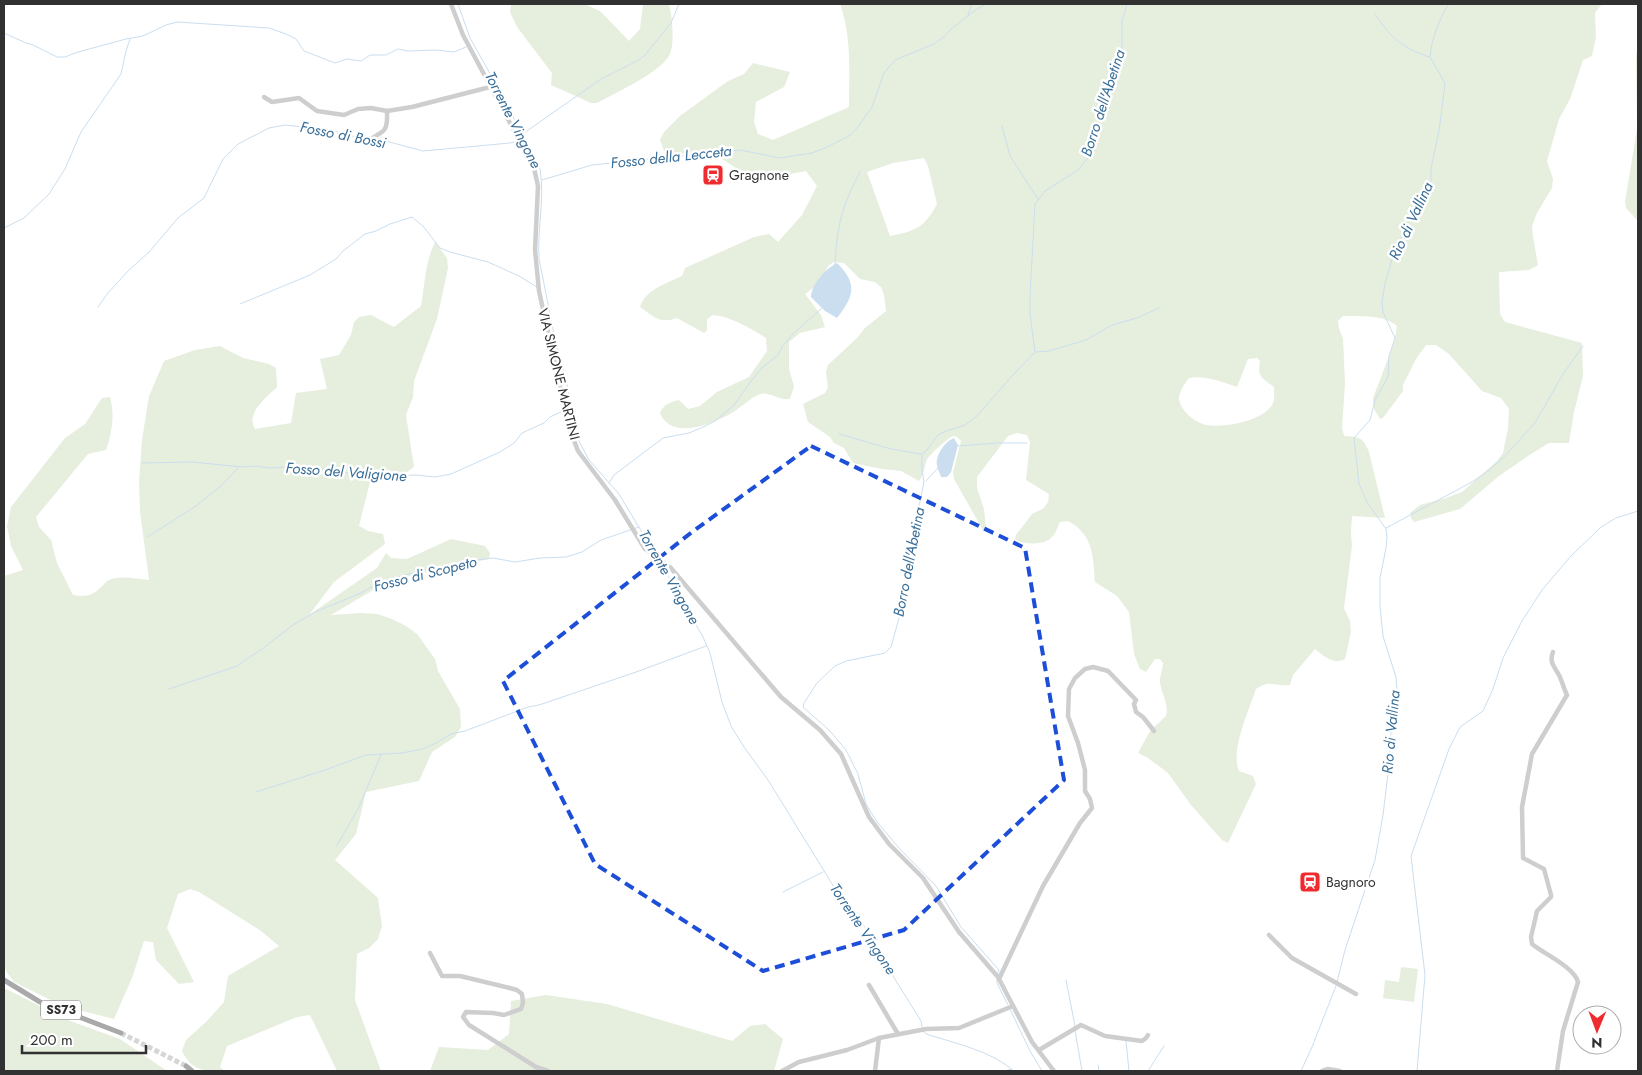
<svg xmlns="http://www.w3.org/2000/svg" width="1642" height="1075" viewBox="0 0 1642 1075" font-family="Jost,sans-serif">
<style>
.green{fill:#e6eede;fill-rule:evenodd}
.water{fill:#cadeef}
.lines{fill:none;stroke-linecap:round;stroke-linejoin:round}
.stream{stroke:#cadeef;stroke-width:1}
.major-tunnel{stroke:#d6d6d6;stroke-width:5;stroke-dasharray:5 2.5;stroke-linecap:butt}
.minor{stroke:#cecece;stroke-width:4.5}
.major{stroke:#a9a9a9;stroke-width:5}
.marked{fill:none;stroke:#1d4ed8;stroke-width:4;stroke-dasharray:10 6;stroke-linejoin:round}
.labels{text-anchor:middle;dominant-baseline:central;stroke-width:5;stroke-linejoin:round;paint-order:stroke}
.shield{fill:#fff;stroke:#6f6f6f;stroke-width:1}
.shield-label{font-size:12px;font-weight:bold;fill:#313131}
.poi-label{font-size:14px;fill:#313131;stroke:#fff;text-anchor:start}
.street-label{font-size:14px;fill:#313131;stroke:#fff}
.water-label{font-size:15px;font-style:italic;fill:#396e99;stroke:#fff}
</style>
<rect width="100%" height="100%" fill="#fff"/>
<!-- green -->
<g class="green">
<path d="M511,4h73l16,7 29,30 11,-12 3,-25h26c3,13 6,37 1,50 -8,18 -55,39 -73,49h-6l-40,-18 1,-12 -35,-46 -7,-15z"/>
<path d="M840,4h762l-7,9 1,24 -4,19 -9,4 -13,39 -11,20 -12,42 6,18 -1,9 -15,25 -5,13 1,11 5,28 -9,5 -30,2 1,42 5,8 77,21 1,33 -9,36 -5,31h-20l-18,11 -32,22 -39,33 -46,13 -3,-4 -1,-5 10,-8 26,-7 16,-6 35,-31 6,-8 5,-25 1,-19 -8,-11 -19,-7 -33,-37 -13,-9h-10l-10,14 -13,26v6l-20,27 -3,1 -6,-10 -1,-11 21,-55 3,-17c-13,-12 -37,-9 -54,-10l-5,5 1,7 4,11 2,44 -3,45 2,8c15,1 19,1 25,16l16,66 -33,-2 -1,17 1,13 -8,62 6,13 1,11 -6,27c-12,6 -21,-3 -30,-10l-22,26 -3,10c-16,2 -19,-6 -34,4 -7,21 -26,62 -17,82l14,5 3,8 -28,59 -6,-3 -31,-35 -23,-32 -20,-15 -10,-5 12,-22 16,-15c3,-12 -4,-21 -6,-33 -1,-6 3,-14 3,-20l-3,-4h-5l-9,13 -6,-3 -6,-15 -5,-42 -12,-16 -22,-14c-2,-25 -1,-47 -27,-61l-8,1c-3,5 -4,12 -8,15 -8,9 -27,7 -37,3l1,-5 16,-21 12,-6 4,-6 1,-8 -23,-14 4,-38 -3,-7 -10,-2 -9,3 -31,41v11l7,21 2,20 -2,3 -30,-53 -1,-7 8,-31 -4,-4 -4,-1c-7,4 -25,19 -27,26 -2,7 -2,12 -7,19l-18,-10 -19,-2 -29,-6 -9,-15 -10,-5 -4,-6 -22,-15 -5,-18 22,-11 3,-6 -2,-15 2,-7 29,-27 8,-10 21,-17 -2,-16 -3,-8 -6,-5 -15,-3 -16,-16 -10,-1 -6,4 -8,17 -15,11 16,21 4,12 -25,6 -11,9v27l5,17 -4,13c-10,2 -21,-8 -30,-5 -12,5 -20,15 -32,21 -18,10 -57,25 -68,-2 3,-8 10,-11 19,-13l9,9 12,-3 17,-14 32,-15 18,-26 -1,-13c-16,-10 -34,-21 -53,-23l-6,4v11l-3,3 -27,-15c-17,6 -23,-1 -37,-11 6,-18 27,-24 42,-31l3,-8 69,-31 15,-3 9,8 24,-27 15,-29 -11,-15 -38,7 -21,2 -14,-14 -14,-9 -18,-1 -37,-5 -4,-11 4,-8 16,-16 48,-35 16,-7 9,-11 37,9 -6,15 -28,15 -2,20 4,12 15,6 76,-33c0,-35 3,-70 -9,-103zM924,158l4,8 9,38c-12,23 -21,27 -47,32l-23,-64 26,-9zM1257,358l3,3c-3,16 2,17 14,26 0,5 1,12 -1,16 -8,18 -50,25 -67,22 -12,-3 -25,-14 -27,-26 0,-7 6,-16 10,-21 16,-3 33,4 48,9l11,-28z"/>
<path d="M1638,47v174l-12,-13 -1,-6 12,-73 -1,-74z"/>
<path d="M435,242l12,16 1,10 -11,51 -23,62 -1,16 -7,18 8,52 -16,11 -28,4 -11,44 9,5 15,3 2,10 -51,38 -25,33 68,-47 9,-15 5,5 16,1 44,-20 34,7 5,7 -1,6 -99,21 -59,35 30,-2 16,1 15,5 14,7 11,8 18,25 3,12 22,38 1,18 -6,10 -23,15 -13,29 -53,11 -10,42 -21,26 43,38 4,28 -4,13 -9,9 -12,6 -2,46 26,71h-44l-27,-56 -13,2 -70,29 -7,21 5,4c-21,0 -32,1 -43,-20l4,-11 21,-19 17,-19 4,-26 51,-30 -18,-15 -62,-39 -9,-3 -12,5 -11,34 27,54 -15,2 -23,-24 -3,-18 -9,-1 -12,37 -18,41 -51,-13 -49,-24 -8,-11 -2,-9v-386l19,-6 -12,-24 -4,-20 4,-19 54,-69 20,-14 17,-26 8,-1c5,18 2,36 -4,53l-18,4 -52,63 3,10 12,13 6,23 16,32c11,2 19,1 27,-7 3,-2 5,-6 9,-8 13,-5 26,-1 40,0l-9,-69 -1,-29 3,-42 7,-44 15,-35 31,-11 25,-4 23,12 26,6 7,4 1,19c-10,10 -32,26 -22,42l36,-6 5,-30 31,-4 -7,-30 19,-4 12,-20 3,-13 5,-5 12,-2 23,12 27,-21c4,-22 4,-44 14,-64z"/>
<path d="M1401,967l17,2 -4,33 -31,-4 2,-18 14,2z"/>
<path d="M4,988l66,33 50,18 47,32h-163z"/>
<path d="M546,995l61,9 125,37 18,-15 15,-2 18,15 -9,32h-344l9,-24 49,3 21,-16 2,-33z"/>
</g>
<!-- water -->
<g class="water">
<path d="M837,263c21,21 17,33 0,55l-12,-7 -14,-14c0,-12 15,-29 26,-34z"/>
<path d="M954,438l4,7 -7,27 -4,5h-6c-1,-4 -4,-8 -4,-12 -2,-9 8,-24 17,-27z"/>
</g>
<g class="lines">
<!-- stream -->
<g class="stream">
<path d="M458,4l12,34 26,46 44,85c5,30 -3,60 -1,90l17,85 10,35 7,41 6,21 10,19 30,34 36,60"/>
<path d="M1375,14c16,24 26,33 54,43"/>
<path d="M968,15l4,-11"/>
<path d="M4,33l22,10 7,2 24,12h8l13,-5 48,-13 17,-3 23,-11 11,-3 92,6 17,6 10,5 8,12 31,12 12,-4 14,2 9,-6h16l12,-6 10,2 28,-1 18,2 12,-5"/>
<path d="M1430,57c1,-17 10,-40 19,-53"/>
<path d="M1002,126l8,30 28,43"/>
<path d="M524,133l77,-54 36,-18 8,-6 26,-32 8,-19"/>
<path d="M370,141l12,-1 41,11 87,-8 8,-2"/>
<path d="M542,180l50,-15 148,-15 40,8 32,-5 13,-5 24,-12 9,-9 14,-20 12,-34 11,-13 39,-16 11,-8 6,-7 23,-18 12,-7"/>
<path d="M4,228l20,-10 25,-24 16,-25 16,-37 40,-58 5,-23 4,-12"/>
<path d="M835,264c2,-39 7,-58 25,-92"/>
<path d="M240,304l70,-29 26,-16 7,-8 22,-17 11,-3 14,-7 22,-7 11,9 17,22 10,4 38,10 31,14 18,11"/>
<path d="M98,307l10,-14 19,-21 22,-20 29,-34 26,-20 19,-39 15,-15 31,-16 16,-3 45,5 37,10"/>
<path d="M1036,352l13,-1 37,-11 26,-15 25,-7 22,-10"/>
<path d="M839,434l52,15 30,5"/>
<path d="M958,446l39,-3h30"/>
<path d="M142,463l51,-1 49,5 14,-1 14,2 18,-1 29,1 55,9 44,-2 19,2 16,-3 49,-22 14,-9 8,-10 22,-10 6,-6 13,-6"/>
<path d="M926,481l12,-13"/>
<path d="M609,483l5,-8 49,-37 26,-5 12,-5 14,-7 12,-10 8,-7 16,-23 12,-14 15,-12 4,-8 10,-12 30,-27"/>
<path d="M1386,528l86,-46 16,-11 16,-14 31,-34 28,-49 20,-28"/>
<path d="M147,537l49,-31 26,-21 16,-17"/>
<path d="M660,562l43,75 7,16 12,49 9,24 13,21 24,33 74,120 15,19 10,10 29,52 25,40 1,6"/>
<path d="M169,689l68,-23 25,-17 31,-24 22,-13 46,-19 19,-11 43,-12 53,-10 17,-2 22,4 25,-4 26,-1 16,-5 19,-12 38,-13"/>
<path d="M256,792l69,-22 41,-15 36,-2 21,-4 13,-6 15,-9 14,-3 63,-24 11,-2 100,-34 67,-25"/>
<path d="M336,847l22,-38 23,-54"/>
<path d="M783,892l40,-20"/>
<path d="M998,973l1,-3 -38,-43 -25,-41 -37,-38 -22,-26 -11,-18 -8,-30 -12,-24 -16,-19 -27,-24 1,-4 13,-20 18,-17 11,-5 39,-8 6,-6 13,-47 11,-63 1,-16 8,-39 -2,-12v-16l5,-4 11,-15 8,-4 19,-6 12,-9 35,-40 23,-24 -5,-38v-19l5,-91 10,-13 33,-21 9,-11 6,-15 29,-93v-30l5,-17"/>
<path d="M997,980v3l11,22"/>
<path d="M1066,980l9,46"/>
<path d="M1337,982l8,-32 30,-90 8,-45 6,-50 3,-49 5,-25 -1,-14 -13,-41 -3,-30v-28l6,-30 1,-11 -1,-8 -19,-27 -8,-18 -5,-46 16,-18 5,-20 13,-23 1,-21 6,-18 -12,-26 -1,-11 3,-17 8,-28 9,-21 13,-28 16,-24v-15l8,-37 6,-48 -15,-26"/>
<path d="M1010,1009l20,42 12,20"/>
<path d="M1075,1030l7,41"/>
<path d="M923,1031l3,3c28,9 66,17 88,37"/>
<path d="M1126,1041l3,30"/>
<path d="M1098,1065l1,6"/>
<path d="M1005,1071l6,-2"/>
<path d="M1148,1071l16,-25"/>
<path d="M1301,1071l11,-24 24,-61"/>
<path d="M1417,1071l8,-96 -14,-119 38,-107 11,-22 23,-16 10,-22 10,-31 19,-37 20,-31 29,-34 30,-29 15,-9 22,-7"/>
</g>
<!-- major-tunnel -->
<path class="major-tunnel" d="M121,1033l65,33"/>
<!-- minor -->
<g class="minor">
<path d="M451,4l12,31 71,133 4,18 -3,64 4,41 30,136 9,24 37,49 30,49 25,18 111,130 39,33 21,24 28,63 20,27 34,34 36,54 39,45 34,65 22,29"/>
<path d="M264,97l8,5 27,-4 18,13 27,4 14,-6 13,-1 16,3 25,-4 78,-20"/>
<path d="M366,142c17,-12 22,-7 21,-31"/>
<path d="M1553,652c-4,10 1,14 6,23 3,6 5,14 8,20l-35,59 -10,53 1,51 21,11 7,26v2l-14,14 -6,26 1,7c12,10 42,23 46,38l-15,49 -6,40"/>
<path d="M1269,935l23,23 64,36"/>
<path d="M430,953l12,23h18l50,12 7,2 5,4 1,9 -2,6 -17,6 -11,-2 -27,-1 -3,5 6,8 67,42 12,4"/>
<path d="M999,979l44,-93 37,-63 12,-15 -2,-9 -5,-8v-21l-7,-27 -10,-27 1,-27 6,-11 10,-9 8,-2 15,4 28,29 -2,4 2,8 7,5 11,14"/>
<path d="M869,985l29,49"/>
<path d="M1039,1050l42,-25 24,11 37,5 4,-3 2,-3"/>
<path d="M782,1071l17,-9 48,-12 32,-12 47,-9 33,-1 54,-22"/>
<path d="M875,1071l4,-33"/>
<path d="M1322,1071l6,-2 12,2"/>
</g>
<!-- major -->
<g class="major">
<path d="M4,980l36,22 81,31"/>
<path d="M186,1066l6,5"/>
</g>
</g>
<!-- marked area -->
<path class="marked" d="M811,446l214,102 39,232 -160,150 -141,41 -168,-107 -92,-183 189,-149z"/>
<!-- icons -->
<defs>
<g id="station-square" transform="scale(1.125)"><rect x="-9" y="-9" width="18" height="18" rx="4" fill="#f02b2f" stroke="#fff"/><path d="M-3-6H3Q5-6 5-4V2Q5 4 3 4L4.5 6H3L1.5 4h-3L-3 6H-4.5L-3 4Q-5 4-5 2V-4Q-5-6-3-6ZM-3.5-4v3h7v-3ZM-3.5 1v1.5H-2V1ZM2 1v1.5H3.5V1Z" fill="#fff"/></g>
</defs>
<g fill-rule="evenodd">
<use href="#station-square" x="713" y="175"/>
<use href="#station-square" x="1310" y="882"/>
</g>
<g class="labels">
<!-- shield labels -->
<rect class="shield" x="41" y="1000.5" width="40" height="19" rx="4"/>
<g class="shield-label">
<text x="61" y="1010">SS73</text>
</g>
<!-- poi labels -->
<g class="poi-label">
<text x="729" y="175">Gragnone</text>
<text x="1326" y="882">Bagnoro</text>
</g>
<!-- street labels -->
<g class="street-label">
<text transform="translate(559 374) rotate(76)">VIA SIMONE MARTINI</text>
</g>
<!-- water labels -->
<g class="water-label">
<text transform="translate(1103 103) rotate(-72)">Borro dell'Abetina</text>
<text transform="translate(513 120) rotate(63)">Torrente Vingone</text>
<text transform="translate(343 135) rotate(11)">Fosso di Bossi</text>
<text transform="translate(671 157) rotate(-6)">Fosso della Lecceta</text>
<text transform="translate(1411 221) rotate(-65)">Rio di Vallina</text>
<text transform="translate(346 472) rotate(4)">Fosso del Valigione</text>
<text transform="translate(909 562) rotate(-79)">Borro dell'Abetina</text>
<text transform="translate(425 574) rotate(-14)">Fosso di Scopeto</text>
<text transform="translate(669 577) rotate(60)">Torrente Vingone</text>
<text transform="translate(1391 732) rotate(-85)">Rio di Vallina</text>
<text transform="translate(863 929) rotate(56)">Torrente Vingone</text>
</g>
</g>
<!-- border -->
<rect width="1642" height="1075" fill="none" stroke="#313131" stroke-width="10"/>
<!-- north arrow -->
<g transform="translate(1597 1030) rotate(181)"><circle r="24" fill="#ffffff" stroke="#adadad"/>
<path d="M0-4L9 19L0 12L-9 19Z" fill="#f02b2f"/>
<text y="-8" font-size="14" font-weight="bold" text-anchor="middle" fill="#313131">N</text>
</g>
<!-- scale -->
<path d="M22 1045v8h124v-8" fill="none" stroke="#313131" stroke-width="2.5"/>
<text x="30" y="1045" font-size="15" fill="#313131" stroke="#ffffff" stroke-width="4" paint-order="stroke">200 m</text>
</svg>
